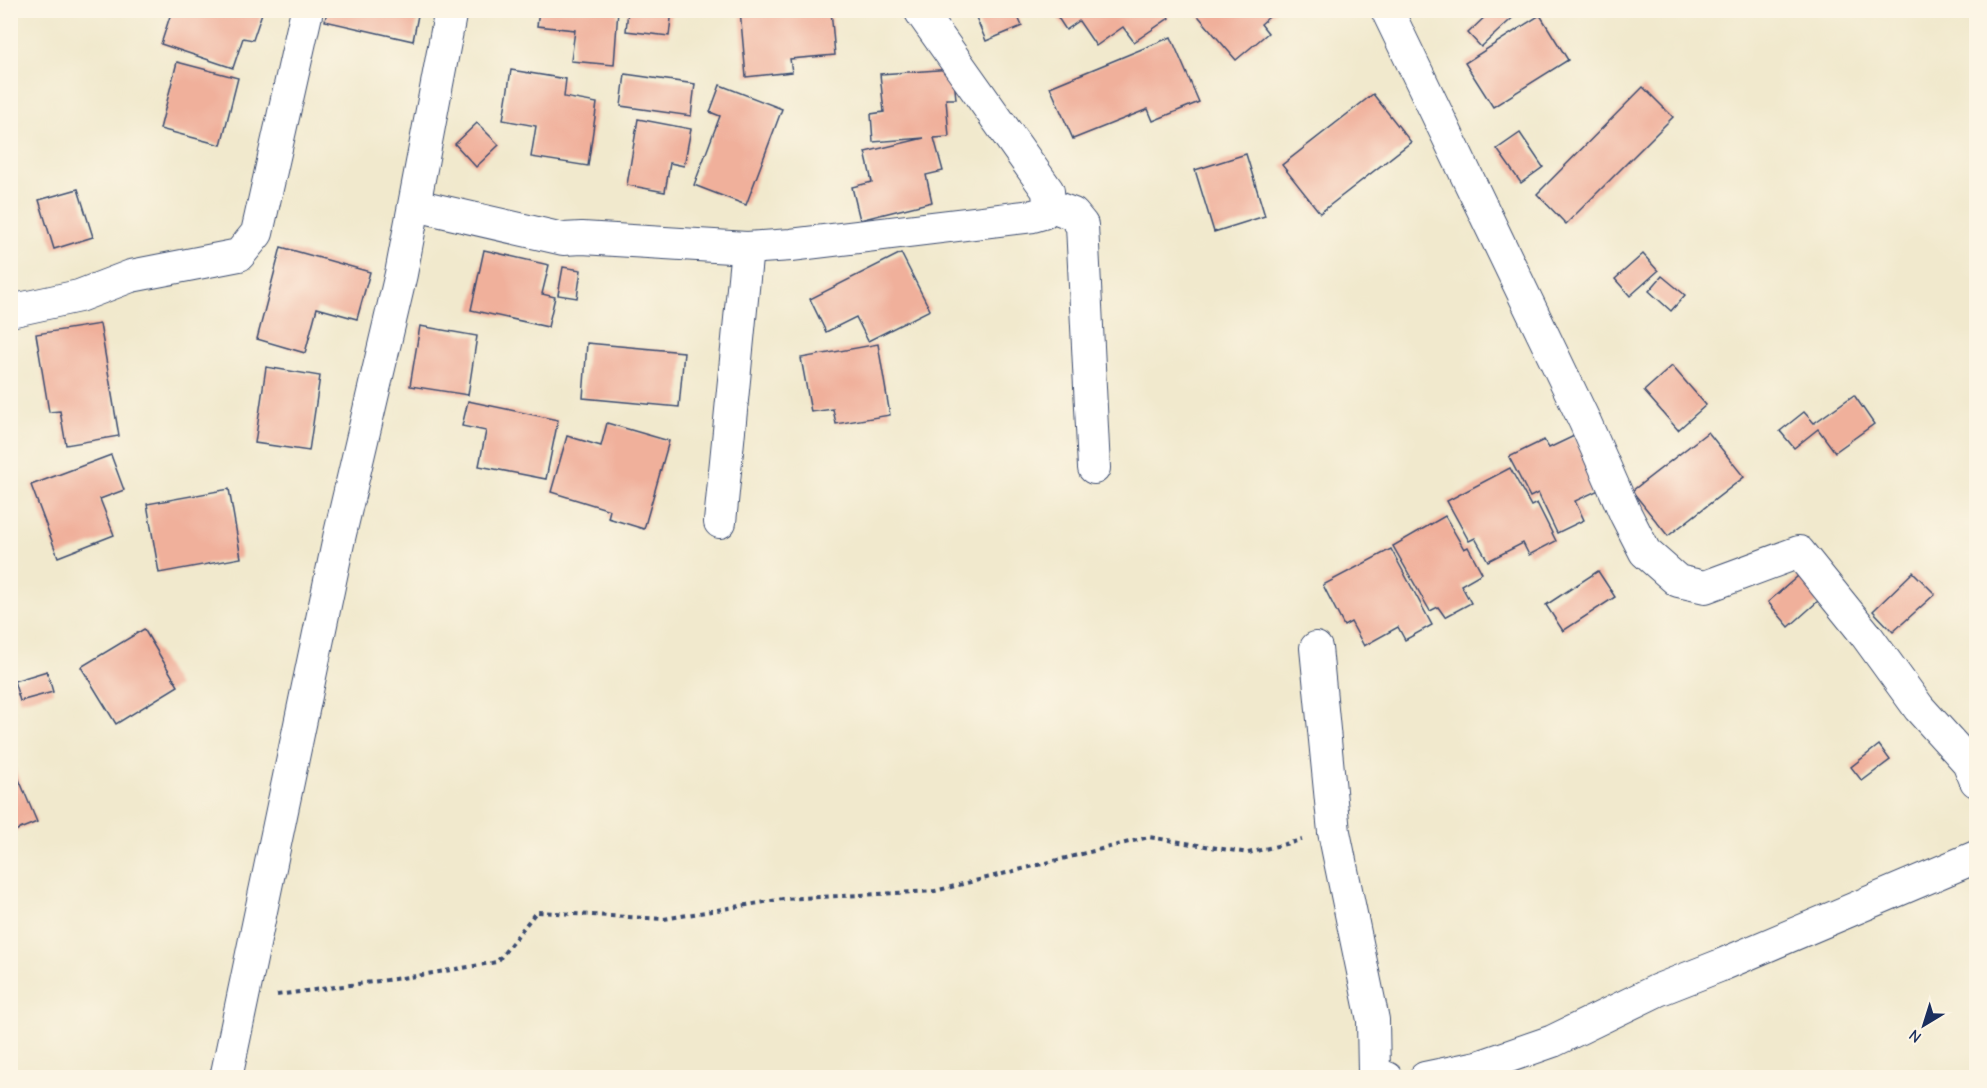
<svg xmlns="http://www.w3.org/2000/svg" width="1987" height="1088" viewBox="0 0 1987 1088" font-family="'Comic Neue',sans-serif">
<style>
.building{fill:#f0b09b}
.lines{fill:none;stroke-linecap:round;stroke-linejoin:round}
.street-casing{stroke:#3b4b6f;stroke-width:34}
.path{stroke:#3b4b6f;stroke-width:4;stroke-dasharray:4.5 4.5;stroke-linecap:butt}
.street{stroke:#fff;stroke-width:32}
</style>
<rect width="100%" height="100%" fill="#fcf5e5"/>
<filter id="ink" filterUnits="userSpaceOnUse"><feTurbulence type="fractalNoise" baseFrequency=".0167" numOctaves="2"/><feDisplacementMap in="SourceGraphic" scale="12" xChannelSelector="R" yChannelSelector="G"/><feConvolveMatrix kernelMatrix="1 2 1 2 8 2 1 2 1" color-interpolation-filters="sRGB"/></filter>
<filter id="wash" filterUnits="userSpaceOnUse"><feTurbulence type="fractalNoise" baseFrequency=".008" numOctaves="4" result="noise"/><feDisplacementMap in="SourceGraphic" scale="24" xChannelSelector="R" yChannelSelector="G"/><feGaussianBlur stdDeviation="1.35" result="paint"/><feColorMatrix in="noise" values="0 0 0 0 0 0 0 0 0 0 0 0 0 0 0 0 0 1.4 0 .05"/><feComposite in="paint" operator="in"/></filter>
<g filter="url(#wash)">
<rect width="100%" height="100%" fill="#f1e9cd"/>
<g id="blocks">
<!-- building -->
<g class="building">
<path d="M172,10h91l-10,30 -10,-2 -10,30 -72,-24z"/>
<path d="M327,10h92l-6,31 -88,-20z"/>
<path d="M539,10h79l-4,55 -43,-4 4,-31 -38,-4z"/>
<path d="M628,10h44l-3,26 -43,-5z"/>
<path d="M740,10h91l4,45 -45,4 2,13 -46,5z"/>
<path d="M973,10h42l7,16 -36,15z"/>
<path d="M1053,10h111l5,8 -35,24 -11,-15 -27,19 -17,-25 -13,9z"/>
<path d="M1193,10h84l-16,14 7,9 -32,27z"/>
<path d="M1492,10h29l-40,37 -13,-14z"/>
<path d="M1540,15l28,45 -75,47 -28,-44z"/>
<path d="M1171,37l28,65 -46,19 -5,-12 -75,30 -23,-52z"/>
<path d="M177,62l61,16 -17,67 -61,-16z"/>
<path d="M953,69l3,30h-10l3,38 -15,1 9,33 -17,4 6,27 -72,18 -8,-33 20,-5 -7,-30 59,-14 -51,4 -2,-28 13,-2 -4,-38z"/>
<path d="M511,70l55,9 -2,18 33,6 -9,63 -57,-9 5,-31 -33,-6z"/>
<path d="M625,74l70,10 -4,32 -70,-10z"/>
<path d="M720,85l62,24 -36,96 -52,-20 26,-69 -10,-4z"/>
<path d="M1643,87l30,30 -107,107 -29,-30z"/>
<path d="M10,94l5,12 -5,2z"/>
<path d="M1373,94l38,48 -91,71 -38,-48z"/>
<path d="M638,119l53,10 -7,37 -14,-3 -5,29 -38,-7z"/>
<path d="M477,123l22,22 -23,22 -21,-23z"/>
<path d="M1520,133l23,34 -22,16 -24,-34z"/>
<path d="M1246,154l19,62 -51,16 -19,-62z"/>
<path d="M78,189l15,48 -39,12 -15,-49z"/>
<path d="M281,247l89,25 -13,47 -40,-11 -12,45 -48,-14z"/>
<path d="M484,250l65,15 -7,29 13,3 -7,30 -77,-17z"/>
<path d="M901,253l29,57 -62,31 -12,-24 -30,15 -16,-33z"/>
<path d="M1643,254l15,17 -28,25 -15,-17z"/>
<path d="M563,267l18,3 -4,28 -19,-3z"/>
<path d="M1662,276l23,19 -14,16 -22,-20z"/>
<path d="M100,324l19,112 -53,9 -6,-34 -11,1 -13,-78z"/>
<path d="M420,326l57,10 -9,59 -58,-9z"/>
<path d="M587,343l97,9 -5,55 -96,-9z"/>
<path d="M878,344l12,71 -54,9 -3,-15 -22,3 -10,-54z"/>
<path d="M1672,366l34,39 -28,25 -34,-39z"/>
<path d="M266,367l54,9 -11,75 -54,-8z"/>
<path d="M1854,395l20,29 -39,28 -17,-23 -24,19 -14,-17 24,-19 10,11z"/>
<path d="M468,401l90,19 -12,59 -67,-13 7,-35 -24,-5z"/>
<path d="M607,423l62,18 -25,88 -36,-11 2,-8 -59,-18 16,-56 34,10z"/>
<path d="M1708,432l36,45 -76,59 -36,-45z"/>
<path d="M1574,436l27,53 -26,12 9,19 -27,13 -19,-40 -8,4 -21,-40 35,-17 5,8z"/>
<path d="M111,455l13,35 -24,9 14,36 -56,22 -27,-72z"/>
<path d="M1510,468l21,38 6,-3 19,38 -27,14 -6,-12 -35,18 -13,-23 -6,3 -22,-40z"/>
<path d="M229,489l12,69 -82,15 -12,-69z"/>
<path d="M1445,516l19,33 4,-2 14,26 -21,12 10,18 -26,14 -7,-10 -8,4 -37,-65z"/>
<path d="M1391,549l41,76 -27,15 -7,-13 -34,19 -13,-24 -7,4 -21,-41z"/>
<path d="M1805,570l21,24 -37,33 -21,-25z"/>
<path d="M1598,571l17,26 -52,34 -17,-26z"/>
<path d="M1913,572l22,22 -42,38 -20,-21z"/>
<path d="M144,629l34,57 -62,38 -35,-57z"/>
<path d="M47,671l6,21 -33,9 -6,-20z"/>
<path d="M1879,745l11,15 -28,21 -11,-14z"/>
<path d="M10,758l27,64 -27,11z"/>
</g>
</g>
</g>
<g filter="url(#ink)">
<use href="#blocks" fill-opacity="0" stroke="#3b4b6f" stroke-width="1.5"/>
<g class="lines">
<!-- street casing -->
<g class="street-casing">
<g id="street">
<path d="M1387,10l198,412 41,93 19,37 33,29 27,6 94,-35 67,83 53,73 49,54 8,19"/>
<path d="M415,205l148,34 19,-1 165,10 44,-3 242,-29 10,-3 6,-8 -1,-14 -127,-179"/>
<path d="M1049,205l24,9 9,11 12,243"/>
<path d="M10,311l69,-15 52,-20 108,-21 18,-22 50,-223"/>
<path d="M720,522l27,-274"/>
<path d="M1316,648l18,184 39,188 1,53 13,5"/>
<path d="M226,1078l113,-540 62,-264 50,-264"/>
<path d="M1425,1078l53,-11 75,-26 105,-51 61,-24 257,-109"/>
</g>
</g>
<!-- path -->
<path class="path" d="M277,995l139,-19 81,-14 39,-50 128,7 119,-20 152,-8 214,-54 99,16 54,-13"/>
<!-- street -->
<use href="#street" class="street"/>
</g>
</g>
<!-- margin -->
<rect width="1987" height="1088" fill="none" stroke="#fcf5e5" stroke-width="36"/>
<!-- north arrow -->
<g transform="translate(1924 1025) rotate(218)" stroke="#fcf5e5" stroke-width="4.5" paint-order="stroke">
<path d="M0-4.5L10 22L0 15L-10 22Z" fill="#1b2f5e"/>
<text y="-9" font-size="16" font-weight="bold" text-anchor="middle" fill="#1b2f5e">N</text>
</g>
</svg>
